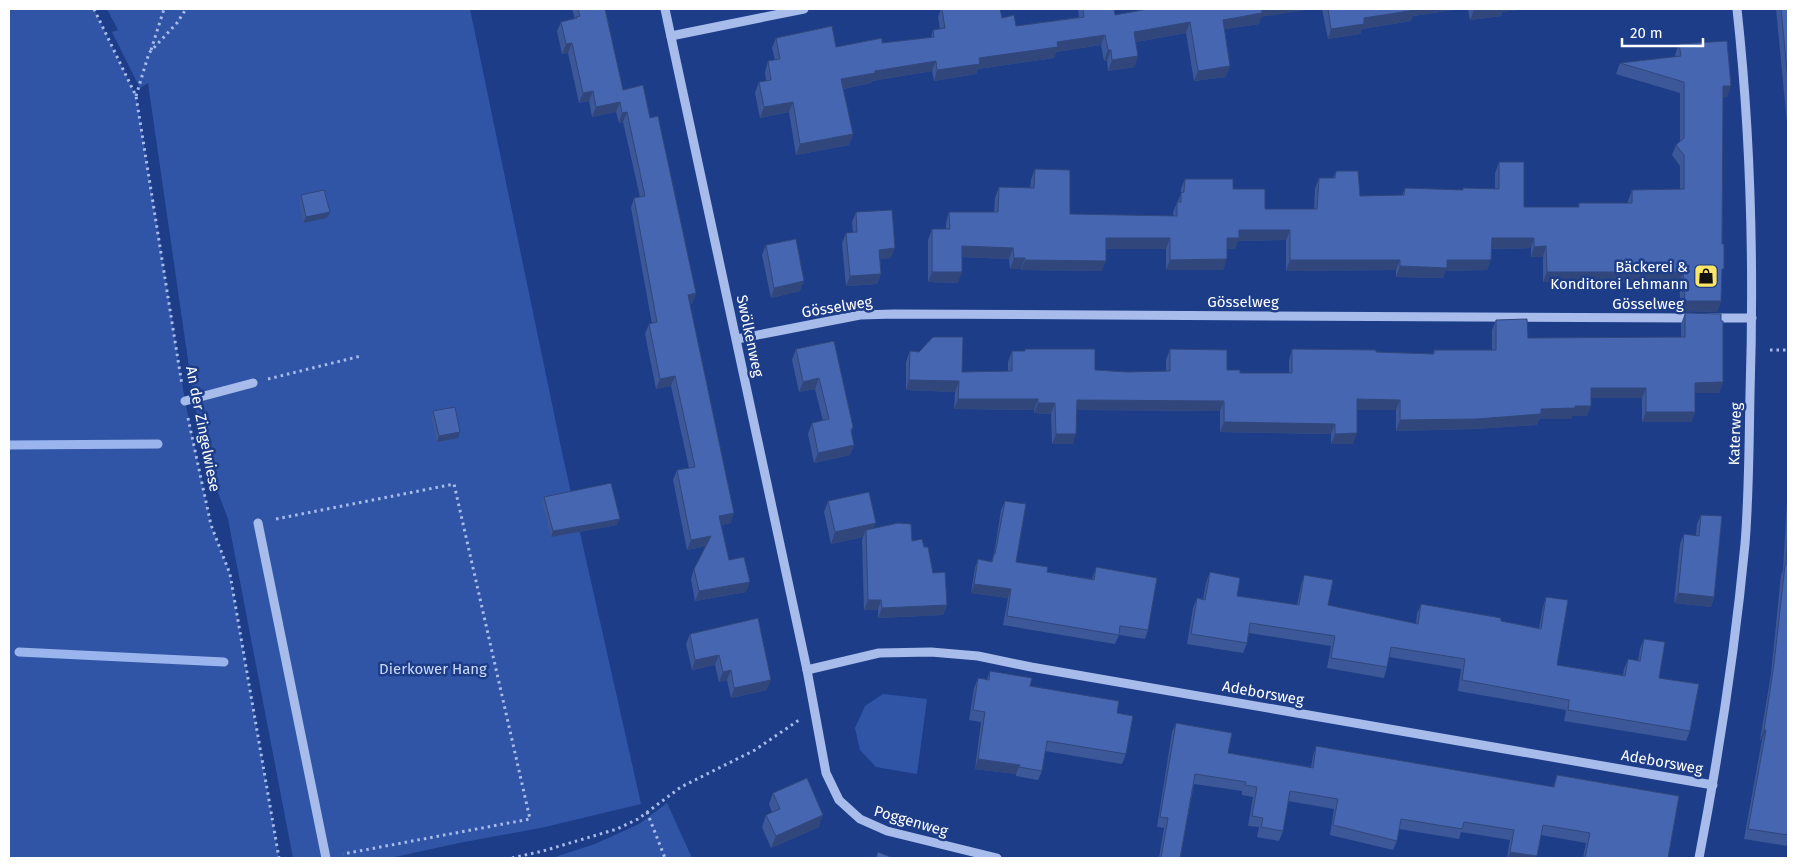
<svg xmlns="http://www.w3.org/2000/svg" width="1797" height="867" viewBox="0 0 1797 867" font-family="'Fira Sans',sans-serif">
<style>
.green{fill:#3155a6}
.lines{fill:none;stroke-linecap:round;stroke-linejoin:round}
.stream{stroke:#9ab5ed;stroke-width:9}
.path{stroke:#a7bceb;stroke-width:3;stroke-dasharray:2.5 4;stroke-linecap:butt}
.minor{stroke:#a7bceb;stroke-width:9}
.wall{fill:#3c5898}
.shaded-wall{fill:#31477c}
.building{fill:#4666b1;stroke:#31477c}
.labels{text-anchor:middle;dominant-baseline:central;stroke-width:5;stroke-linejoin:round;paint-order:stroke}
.poi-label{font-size:15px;fill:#fff;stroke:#1d3d88;text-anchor:end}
.street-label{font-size:15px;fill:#fff;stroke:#1d3d88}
.park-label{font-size:15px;fill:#ccdaf8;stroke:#1d3d88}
</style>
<rect width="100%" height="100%" fill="#1d3d88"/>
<!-- green -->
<g class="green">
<path d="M9,9h85l42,87 49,305 26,124 19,49 49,284h-270z"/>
<path d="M107,9h363l93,448 78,347 -96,23 -86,16 -69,15h-97l-65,-339 -23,-61 -13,-70 -44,-305 -8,5 -28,-56 6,-2z"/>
<path d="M883,694l44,5 -10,75 -41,-7 -16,-17 -5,-22 10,-22z"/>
<path d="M667,803l25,55h-140l43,-14 44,-20z"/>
</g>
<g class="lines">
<!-- stream -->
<g class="stream">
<path d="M9,445l149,-1"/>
<path d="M19,652l205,10"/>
</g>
<!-- path -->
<g class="path">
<path d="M94,9l42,87 46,289"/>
<path d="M151,50l13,-41"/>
<path d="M136,96l13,-43 28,-30 9,-14"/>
<path d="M1770,350h18"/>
<path d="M268,379l93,-23"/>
<path d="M188,418l23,107 19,49 49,284"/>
<path d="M276,519l178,-35 76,335 -187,35"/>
<path d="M647,812l18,46"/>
<path d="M512,858l31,-7 74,-22 21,-10 43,-32 74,-37 44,-30"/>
</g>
<!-- minor -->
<g class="minor">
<path d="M665,9l142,661 19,103 13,27 21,19 27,12 110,27"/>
<path d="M671,36l133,-27"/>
<path d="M1710,318h42"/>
<path d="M737,339l123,-24 34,-1 800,4"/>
<path d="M185,401l68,-18"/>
<path d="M258,523l68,335"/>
<path d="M807,670l72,-17 52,-1 47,4 53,11 682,118"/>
<path d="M1699,858c20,-104 36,-208 46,-314 4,-49 4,-100 5,-150 4,-128 1,-257 -13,-385"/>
</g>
</g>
<!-- wall -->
<g class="wall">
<path d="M572,9h33l18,81 27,28 46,175 -4,10 -2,1 41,219 -10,2 8,35 17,32 -51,9 -4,-22 3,-10 12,-23 -19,4 -14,-70 4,-10 12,-2 -18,-82 -15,3 -11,-55 4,-10h3l-21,-116 3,-10 6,-1 -17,-75 -4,1 -3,-11 -24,5 -3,-16 -10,2 -11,-50 -6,1 -5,-23 4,-9 14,-3z"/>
<path d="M941,9h59l2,9 14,8 63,-9 -1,-8h36l1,6 146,2 -2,7 -34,5 1,48 -32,4 -8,-48 -50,9 -1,25 -27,4 -1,-10h-3l-3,-16 -45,7 -2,6 -76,11 -2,5 -42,7 -2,-10 -60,10 -1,2 -28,6 10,45 -4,11 -53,10 -7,-43 -29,6 -5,-25 4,-11 7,-1 -1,-9 3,-11 7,-1 -3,-12 4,-10 60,9 46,-4 49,-5 2,-8 7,-1 -2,-12z"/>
<path d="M1322,9h137l-46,7 -2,5 -49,8 -2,5 -32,5z"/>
<path d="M1468,9h57l-23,3 -1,4 -31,4z"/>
<path d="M1776,9h12v114h-1z"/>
<path d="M1679,44l48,53h-4l-2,204 -4,11 -36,-1 -2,-28 -136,-1v-25h-12v-9l-40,1 -4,21 -42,1 -2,7 -47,-1v-7l-110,1v-31l-48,1 -3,8h-8l-4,21h-57v-21h-60l-4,22 -81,-1v-1h-11l-1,-10 -47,-2 -4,26 -30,-1v-42l4,-11h14v-6l3,-11h45l1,-14 4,-11 31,1 1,-8 4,-11 35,45 103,2v-4l8,-18v-5l4,-10 48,10 32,20h49l1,-20 4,-11h14l3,-7 24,25 42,-1 3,-7 57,2 1,-2 32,1v-16l4,-11 25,45h54l1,-4h49v-2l4,-11 48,-1v-23l-8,-11 4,-10 4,-4v-48l-64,-19 4,-11 56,-6 -1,-2z"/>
<path d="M301,195l26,23 -24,5 -4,-22z"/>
<path d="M856,212l35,46 -11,1 1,15 -4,10 -31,2 -4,-43 4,-10h7l-1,-11z"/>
<path d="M766,245l34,46 -29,7 -9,-43z"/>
<path d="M1685,313l38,69 -4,11h-24v19l-4,10h-49v-24h-51v8l-4,10h-15l-1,3h-32l-2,6 -64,4 -77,2v-21h-39l-4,34h-22v-10l-111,-2v-21l-144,-1 -3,34h-21l-1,-30 -17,-1v-3l-80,-1 1,-17 -49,-2v-28l4,-11 52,21 46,-1v-9l4,-11h13v-2l70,21 32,2 39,-1v-11l4,-11 57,21 13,3h49v-13l3,-11 141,5 1,-4h58v-20l4,-10 32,18 153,-1v-13z"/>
<path d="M834,341l19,86 -2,5 3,13 -4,10 -36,8 -6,-29 4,-11 11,-2 -8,-32 -16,3 -7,-32 4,-11z"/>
<path d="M433,411l25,27 -21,4 -6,-25z"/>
<path d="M1788,483v363l-44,-7 18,-99h-2l11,-66 10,-99 2,-5z"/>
<path d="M544,497l73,28 -66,12 -9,-34z"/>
<path d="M828,501l46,27 38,13 12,6 9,26 14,32 -4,10 -65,3v-8h-14l-2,-70 1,-3 -32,7 -7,-32z"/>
<path d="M1005,501l11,61 31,10 45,7 4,-12 52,63 -3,9 -26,-4 -4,9 -112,-19 5,-27 -37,-5 4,-25 3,-9 13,3 3,-8 7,-44z"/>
<path d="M1701,515l13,82 -3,10 -37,-4 6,-59 4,-10 12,2 1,-12z"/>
<path d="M1210,572l27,24 60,9 4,-20 3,-10 24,30 88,19 1,-10 4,-10 80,17 38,7 4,-21 3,-10 11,68 66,10 1,-6 4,-10 10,2 2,-12 4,-10 15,39 31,53 -4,10 -122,-20 2,-11 -108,-19 3,-22 -72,-12 -2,10 -3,11 -57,-10 4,-22 -82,-13 -2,10 -4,10 -56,-9 6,-36 4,-10 6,1 3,-16z"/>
<path d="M690,634l77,56 -36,8 -4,-18 -8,2 -4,-17 -23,5 -6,-26z"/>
<path d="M990,671l40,15 87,27 9,41 -4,10 -77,-13 -3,20 -4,9 -22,-4v-2l-41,-5 6,-47 -12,-2 5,-32 4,-10 9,1z"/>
<path d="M1176,723l52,30 83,14 2,-11 3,-10 237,41 4,-12 111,83h-85l3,-15 -45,-8 -5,23h-29l3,-18 -49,-8 -2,7 -60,-10 -2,12 -4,9 -63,-15 4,-26 -46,-8 -5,30 -4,10 -22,-4 2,-10 -11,-1 5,-29 -11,-2v-4l-48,-7 -14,74h-21l5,-30 -7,-1 15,-95z"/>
<path d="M773,793l46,34 -48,21 -9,-21 4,-12 6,-3 -3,-8z"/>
</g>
<!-- shaded-wall -->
<g class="shaded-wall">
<path d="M1261,9h53l-53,8 -2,7 -40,6 4,-10z"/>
<path d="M1413,9h46l-46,7 -2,5 -49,8 -2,5 -32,5 3,-10 33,-11z"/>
<path d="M1480,9h45l-23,3 -1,4 -31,4 4,-10z"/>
<path d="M1190,22l-4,11 -56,10 4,-11z"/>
<path d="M1105,35l-4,10 -45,7 -2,6 -76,11 -2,5 -42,7 3,-11 42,-12 78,-16z"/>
<path d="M572,43l-4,10 -6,1 4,-10z"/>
<path d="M1108,50h3l-4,11h-3z"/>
<path d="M1138,56l-3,11 -27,4 4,-11z"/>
<path d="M936,61l-4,10 -60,10 -1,2 -34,7 4,-11 34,-8z"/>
<path d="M1230,66l-4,11 -32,4 4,-10z"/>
<path d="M1723,86h8l-4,11h-8z"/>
<path d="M593,91l-4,10 -10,2 4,-10z"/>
<path d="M620,102l-4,10 -24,5 4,-10z"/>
<path d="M793,102l-4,10 -29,6 4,-11z"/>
<path d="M627,112l-4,10 -4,1 3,-10z"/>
<path d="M853,134l-4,11 -53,10 4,-11z"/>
<path d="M330,212l-3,6 -24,5 3,-6z"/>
<path d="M1239,230h51l-4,10 -48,1 -3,8h-12l4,-11z"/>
<path d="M1106,238h64l-4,11h-63z"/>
<path d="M1492,238h42l-3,10 -43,1z"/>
<path d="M962,246l51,2 -4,11 -51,-2z"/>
<path d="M1546,246l-3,11h-12l3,-10z"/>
<path d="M895,248l-4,10 -16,2 4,-10z"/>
<path d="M1014,258h11l-4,11h-11z"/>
<path d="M1227,259l-4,11h-57l4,-10z"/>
<path d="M1025,260l81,1 -4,10 -81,-1z"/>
<path d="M1290,260h110l-4,10 -110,1z"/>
<path d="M1447,260h44l-4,10 -42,1 -2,7 -47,-1 4,-11z"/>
<path d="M932,272h30l-4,11 -30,-1z"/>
<path d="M1547,272h136l-4,11 -136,-1z"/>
<path d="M881,274l-4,10 -31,2 4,-10z"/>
<path d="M804,281l-4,10 -29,7 3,-10z"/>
<path d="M696,293l-4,10 -7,2 3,-10z"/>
<path d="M1685,301h36l-4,11 -36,-1z"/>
<path d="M675,376l-4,10 -15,3 4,-10z"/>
<path d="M819,378l-4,11 -16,3 4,-10z"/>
<path d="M909,380l50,1 -4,11 -49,-2z"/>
<path d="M1723,382l-4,11h-28l4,-10z"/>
<path d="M1591,388h55l-4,10h-55z"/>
<path d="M958,399h80l-4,11 -80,-1z"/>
<path d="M1357,399l43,1 -4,10h-43z"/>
<path d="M1077,400l147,1 -4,10 -147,-1z"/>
<path d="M1038,403h17l-4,11 -17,-1z"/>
<path d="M1575,406h16l-4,10h-15l-1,3h-32l-2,6 -64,4 -77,2 4,-11z"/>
<path d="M1646,412h49l-4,10h-49z"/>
<path d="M1224,422l111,2 -4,10 -111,-2z"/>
<path d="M460,432l-2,6 -21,4 2,-6z"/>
<path d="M1357,433l-4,11h-22l4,-10z"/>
<path d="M1056,434h20l-3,10h-21z"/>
<path d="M854,445l-4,10 -36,8 4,-10z"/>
<path d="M734,513l-3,10 -16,3 4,-10z"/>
<path d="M620,519l-3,6 -66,12 2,-6z"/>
<path d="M876,523l-5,12 -5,-5 -3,7 -32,7 4,-12z"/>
<path d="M711,536l-4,10 -20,4 4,-10z"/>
<path d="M750,582l-4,10 -51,9 4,-10z"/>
<path d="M974,584l37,5 -3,9 -37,-5z"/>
<path d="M1678,593l36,4 -3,10 -37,-4z"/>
<path d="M868,600h13l-3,10h-14z"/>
<path d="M947,605l-4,10 -65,3 4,-10z"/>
<path d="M719,655l-4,10 -23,5 3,-10z"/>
<path d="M731,670l-4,10 -8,2 4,-10z"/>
<path d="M771,680l-4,10 -36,8 3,-10z"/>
<path d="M1764,730h2l-4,10h-2z"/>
<path d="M978,759l42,6 -4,9 -41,-5z"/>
<path d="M823,815l-4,12 -48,21 5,-12z"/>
<path d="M1510,852l27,4 -1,2h-28z"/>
</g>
<!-- building -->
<g class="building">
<path d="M578,9h27l18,81 20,-5 7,33 8,-2 38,177 -8,2 46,218 -15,3 10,44 15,-3 6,25 -51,9 -5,-22 17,-33 -20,4 -14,-70 18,-3 -20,-91 -15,3 -11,-55 8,-2 -23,-124 11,-2 -18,-84 -5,1 -2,-11 -24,5 -3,-16 -10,2 -11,-50 -6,1 -5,-22 16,-4 -1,-1 4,-1z"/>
<path d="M942,9h58l2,9 12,-3 2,11 68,-9 -1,-8h31l1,6 33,-6h114v4l-39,7 7,46 -32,5 -8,-49 -56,10 4,24 -26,4 -1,-10h-3l-3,-15 -48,7 1,5 -79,11 1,6 -43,6 -1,-9 -61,10v2l-34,6 12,55 -53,10 -7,-42 -29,5 -5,-25 12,-2 -3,-19 12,-2 -4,-21 56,-12 4,21 46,-9v5l52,-6 -1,-7 12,-2z"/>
<path d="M1328,9h87v1l-51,8v6l-33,5z"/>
<path d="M1781,9h7v72z"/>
<path d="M1727,41l4,45h-8l-1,158h2v25h-2l-1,32h-36l-2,-29h-136l-1,-26 -12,1v-9h-42l-1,22h-44v8l-47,-2v-6h-110v-30h-51v8h-12v21l-57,1v-22h-64v23l-81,-1v-2h-11l-1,-10 -51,-2v26h-30v-43h18l-1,-17h49l1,-25 35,1 1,-19 35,1v44l107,2v-14h4v-9l3,-1 1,-13h48v10h32v20h52l2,-31h16l1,-7h22l2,25 44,-1 1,-7 58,2v-2l36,1v-27h25v45h55v-4h53v-13l52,-1v-34l-8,-10 8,-7v-56l-64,-19 61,-7 -2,-12z"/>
<path d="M324,190l6,22 -24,5 -5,-22z"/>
<path d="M892,210l3,38 -16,2 2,24 -31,2 -4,-43 11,-1 -1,-20z"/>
<path d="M796,239l8,42 -30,7 -8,-43z"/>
<path d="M1685,313l36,1v7h2v61l-28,1v29h-49v-24h-55v18h-16v2l-34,1v5l-64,5 -77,1v-20l-43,-1v34l-22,1v-10l-111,-2v-21l-147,-1 -1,34h-20l-1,-31h-17v-4h-80l1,-18 -50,-1 1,-29 9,1 14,-15h30l-1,35 50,-1v-20h13v-2h70v21l32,2 43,-1v-22l57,1v20h13v3h52v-24l84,1v2l58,2v-4h62v-30l31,-1 1,19 157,-1z"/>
<path d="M834,341l19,86 -2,3 3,15 -36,8 -6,-30 17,-4 -10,-41 -16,4 -7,-33z"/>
<path d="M455,407l5,25 -21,4 -6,-25z"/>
<path d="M611,483l9,36 -67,12 -9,-34z"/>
<path d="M869,492l7,31 -41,9 -7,-31z"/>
<path d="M1005,501l21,3 -10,58 32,5 -1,5 47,8 2,-13 61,11 -9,52 -28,-4 -1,9 -112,-19 4,-27 -37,-5 4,-25 14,3 2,-8h1z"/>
<path d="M1701,515l21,1 -8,81 -36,-4 6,-59 15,2z"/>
<path d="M898,523l13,1 1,17 10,-2 2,8h4l5,26 12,-1 2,33 -65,3 -1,-8h-13l-2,-70z"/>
<path d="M1788,530v305l-40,-6 18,-99h-2l10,-66 11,-99h1z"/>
<path d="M1210,572l30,6 -3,18 62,9 5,-30 29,5 -5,25 90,19 3,-20 80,14v3l40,8 5,-32 22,3 -11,65 68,11 3,-17 12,2 4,-22 21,3 -6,36 40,6 -9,47 -122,-21 1,-10 -107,-20 3,-21 -74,-12 -4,20 -56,-9 4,-22 -85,-13 -3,20 -56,-9 6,-36 8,2z"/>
<path d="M758,618l13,62 -37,8 -3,-18 -8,2 -4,-17 -24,5 -5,-26z"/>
<path d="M990,671l42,7 -2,8 89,15 -2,12 16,3 -7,38 -79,-13 -5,30 -23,-4 1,-2 -42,-6 7,-47 -12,-2 5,-32 11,2z"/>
<path d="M1176,723l56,10 -4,20 85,15 3,-22 238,41 3,-12 122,21 -11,62h-83l5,-25 -47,-8 -6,31 -27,-4 4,-22 -50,-8 -2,7 -61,-10 -4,22 -64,-16 5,-26 -48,-8 -7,40 -22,-4 2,-9 -11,-2 5,-29 -12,-2 1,-3 -51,-8 -15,84h-19l7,-40 -8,-1z"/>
<path d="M807,778l16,37 -47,21 -10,-21 14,-6 -7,-16z"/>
<path d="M878,852l15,6h-17z"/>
</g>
<!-- icons -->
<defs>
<g id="shop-square" transform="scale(1.25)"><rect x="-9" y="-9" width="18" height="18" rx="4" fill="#fbe566" stroke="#1d3d88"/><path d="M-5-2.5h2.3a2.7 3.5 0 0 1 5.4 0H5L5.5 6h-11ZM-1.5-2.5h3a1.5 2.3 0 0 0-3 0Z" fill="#111"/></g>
</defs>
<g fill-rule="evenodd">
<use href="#shop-square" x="1706" y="276"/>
</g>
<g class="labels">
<!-- poi labels -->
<g class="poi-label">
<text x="1688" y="267">Bäckerei &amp;<tspan x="1688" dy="17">Konditorei Lehmann</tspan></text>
</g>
<!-- street labels -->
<g class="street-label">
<text x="1243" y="302">Gösselweg</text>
<text x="1648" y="304">Gösselweg</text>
<text transform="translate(837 307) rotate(-9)">Gösselweg</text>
<text transform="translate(750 336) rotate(78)">Swölkenweg</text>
<text transform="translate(203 429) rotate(79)">An der Zingelwiese</text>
<text transform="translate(1735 434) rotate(-88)">Katerweg</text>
<text transform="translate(1263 693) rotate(10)">Adeborsweg</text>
<text transform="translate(1662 762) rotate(10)">Adeborsweg</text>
<text transform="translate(911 821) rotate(16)">Poggenweg</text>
</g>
<!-- park labels -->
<g class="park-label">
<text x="433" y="669">Dierkower Hang</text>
</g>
</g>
<!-- border -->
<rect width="1797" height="867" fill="none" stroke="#ffffff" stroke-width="20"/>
<!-- scale -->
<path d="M1622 38v8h81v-8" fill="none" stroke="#ffffff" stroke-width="2.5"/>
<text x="1630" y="38" font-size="15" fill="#ffffff" stroke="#1d3d88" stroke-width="4" paint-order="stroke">20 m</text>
</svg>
